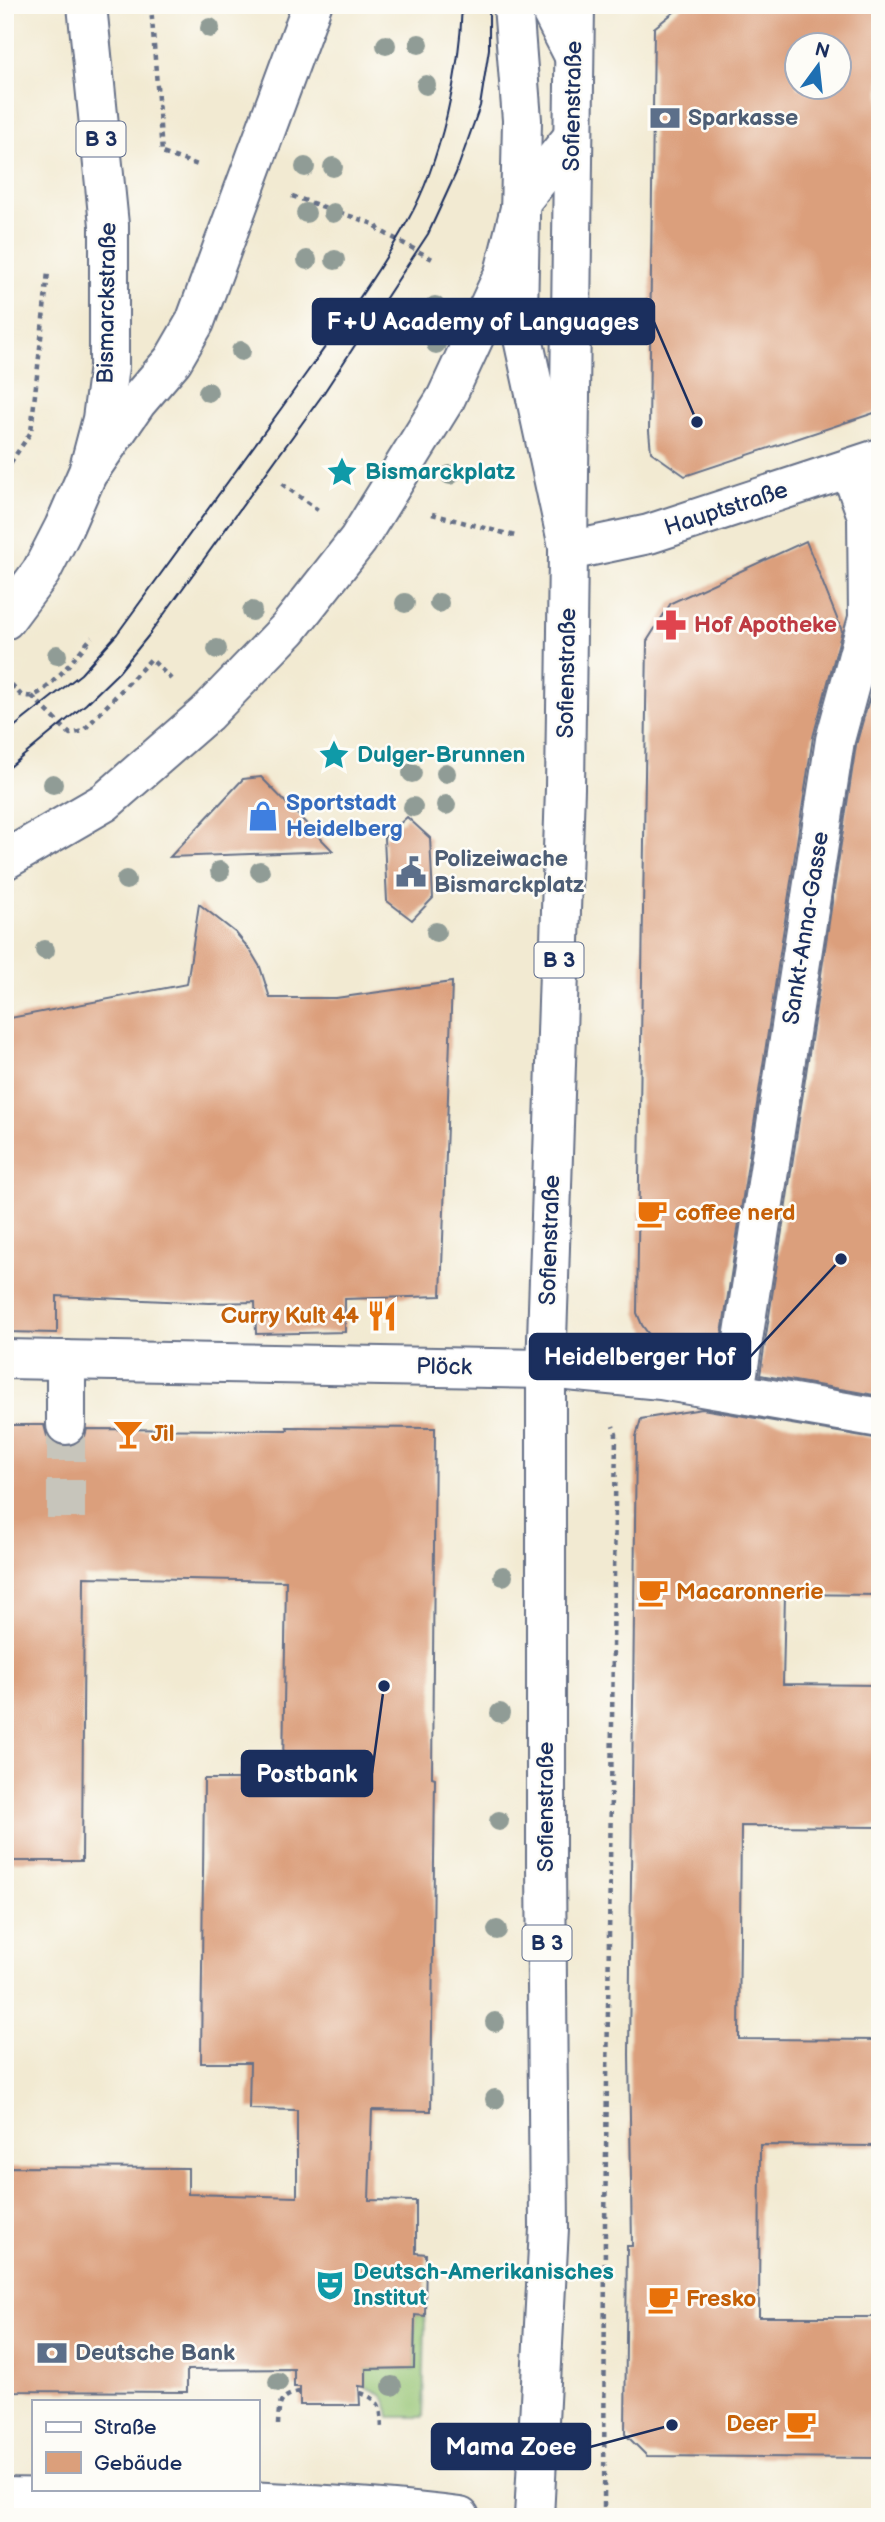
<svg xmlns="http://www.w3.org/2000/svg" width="885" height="2522" viewBox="0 0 885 2522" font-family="'Balsamiq Sans',sans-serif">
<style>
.green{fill:#95c473;stroke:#587a68;stroke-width:2}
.building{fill:#db9f7b;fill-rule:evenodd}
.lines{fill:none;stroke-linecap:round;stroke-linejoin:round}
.minor-tunnel{stroke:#c7c5bb;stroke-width:38;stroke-dasharray:38 19;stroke-linecap:butt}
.minor-casing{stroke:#667087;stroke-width:42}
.major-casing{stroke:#667087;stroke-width:42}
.path{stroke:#667087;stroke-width:4.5;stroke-dasharray:5 5;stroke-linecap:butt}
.minor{stroke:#fff;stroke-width:38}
.major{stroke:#fff;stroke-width:38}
.tram{stroke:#1b2f5e;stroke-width:2}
.tree{fill:#909c96}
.labels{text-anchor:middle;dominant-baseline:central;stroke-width:5;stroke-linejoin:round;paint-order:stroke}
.shield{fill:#fdfcf7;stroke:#5f6c8c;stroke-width:2}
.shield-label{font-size:21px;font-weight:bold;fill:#1b2f5e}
.street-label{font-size:23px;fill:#1b2f5e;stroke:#fdfcf7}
.service-label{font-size:23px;font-weight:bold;fill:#4e5e75;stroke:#fdfcf7;text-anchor:start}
.culture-label{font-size:23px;font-weight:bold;fill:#0d838f;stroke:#fdfcf7;text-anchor:start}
.health-label{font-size:23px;font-weight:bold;fill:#be3a42;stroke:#fdfcf7;text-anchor:start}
.shop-label{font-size:23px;font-weight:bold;fill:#366cbe;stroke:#fdfcf7;text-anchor:start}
.food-label{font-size:23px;font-weight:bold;fill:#c56008;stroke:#fdfcf7;text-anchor:start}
.leader{fill:none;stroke:#1b2f5e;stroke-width:2.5}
.callout-dot{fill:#1b2f5e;stroke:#fdfcf7;stroke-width:2.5}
.callout{fill:#1b2f5e;stroke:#1b2f5e;stroke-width:2.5}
.callout-label{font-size:24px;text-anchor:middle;font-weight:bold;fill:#fff}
</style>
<rect width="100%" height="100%" fill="#fdfcf7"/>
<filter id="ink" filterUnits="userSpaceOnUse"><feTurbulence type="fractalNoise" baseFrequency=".0143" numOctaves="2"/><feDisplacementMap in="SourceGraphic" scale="14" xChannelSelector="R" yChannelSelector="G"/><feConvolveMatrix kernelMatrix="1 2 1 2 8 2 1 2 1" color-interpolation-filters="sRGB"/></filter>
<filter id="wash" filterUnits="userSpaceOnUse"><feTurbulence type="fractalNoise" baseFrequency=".00686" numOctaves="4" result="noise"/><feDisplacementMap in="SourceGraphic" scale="28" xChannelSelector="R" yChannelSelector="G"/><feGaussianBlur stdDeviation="1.57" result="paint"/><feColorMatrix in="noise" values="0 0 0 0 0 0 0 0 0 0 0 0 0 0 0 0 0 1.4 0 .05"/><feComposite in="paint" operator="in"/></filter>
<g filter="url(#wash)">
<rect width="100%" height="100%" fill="#f2ead2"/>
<!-- green -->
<path class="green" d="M415,2315l10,1 -2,101h-33c-3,-18 -7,-24 -24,-30v-18l48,-1z"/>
<g id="blocks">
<!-- building -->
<g class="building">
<path d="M683,5h197v406l-195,65 -34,-24 -2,-21 5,-403zM797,46h42v42h-42z"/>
<path d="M806,541l36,90 -29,106 -96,630 -28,-4 -39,-27 -8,-11 -5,-12 10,-672 24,-38z"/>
<path d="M869,699l11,28v669l-120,-21 96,-630z"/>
<path d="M261,777l72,74 -163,6 73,-78z"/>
<path d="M407,817l23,21 3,60 -21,22 -25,-19 -3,-63z"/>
<path d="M199,904l37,29 14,17 10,17 10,31h66l116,-16 -11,314 -96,3v33l-89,2 -1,-32 -46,1 -152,-7v37l-52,-1v-313l182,-35z"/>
<path d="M702,1409l178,30v156l-95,-1 -2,90 97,1v142l-139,-1 -2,213 141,1v106l-120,-1 -1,172h121v141l-233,-2 -22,-22 2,-188h5l-3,-192 7,-617 5,-18z"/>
<path d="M5,1425h39l3,11 8,8 10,3 12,-3 8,-8 2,-7 201,1 -1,-3 148,1 -3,349 3,1 -4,333 -59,-1 -3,90 47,1v52l10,1 -1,62 -10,-1 -1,53 -48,1v18l-7,-1 1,19h-60v-18h-6v-18l-107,1v22l-182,-1v-224l183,1v26l109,3v-87l-48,-1 1,-46h-49l3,-284h36v-10l43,-1 3,-187 -202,-4 -2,284h-77z"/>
</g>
</g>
</g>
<g filter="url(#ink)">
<use href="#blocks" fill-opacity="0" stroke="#667087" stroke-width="2"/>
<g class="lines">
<!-- minor-tunnel -->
<path class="minor-tunnel" d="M66,1518v-93"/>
<!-- minor casing -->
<g class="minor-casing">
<g id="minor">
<path d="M513,5l9,115 -4,195 51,236 80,-17 231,-76"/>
<path d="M548,5l26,51"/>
<path d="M90,470l47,-68 36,-42 22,-38 117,-317"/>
<path d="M5,860l100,-58 101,-88 82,-85 70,-89 88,-142 58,-125 18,-73 50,-62"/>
<path d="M5,1359l542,10 114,11 219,38"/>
<path d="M735,1392l100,-652 33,-122 -1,-102 -17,-47"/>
<path d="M66,1425v-65"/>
</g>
</g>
<!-- major casing -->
<g class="major-casing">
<g id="major">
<path d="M5,620l36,-48 23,-45 24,-55 14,-53 7,-53v-141l-22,-220"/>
<path d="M5,2497c152,2 304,1 455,20"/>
<path d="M534,2517l15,-289 -3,-366v-492l19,-582 10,-783"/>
</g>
</g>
<!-- path -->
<g class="path">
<path d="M151,5l11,148 39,13"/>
<path d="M292,196l84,29 3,5 57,31"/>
<path d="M5,471l26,-39 17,-160"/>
<path d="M282,484l36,26"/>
<path d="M432,514l83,22"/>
<path d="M5,677l16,18c3,0 7,2 11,1 17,-4 48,-45 60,-59"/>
<path d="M32,696l38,38 13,-3 68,-72 20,20"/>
<path d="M360,2393c22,6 21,17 22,37"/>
<path d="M278,2425c1,-20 0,-29 22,-33"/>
<path d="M604,2517l1,-293 11,-790 -3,-8"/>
</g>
<!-- minor -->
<use href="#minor" class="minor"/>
<!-- major -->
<use href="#major" class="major"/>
<!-- tram -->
<g class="tram">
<path d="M5,734l76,-60 36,-40c56,-76 111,-152 166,-228 43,-61 89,-121 125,-186 33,-58 52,-148 54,-215"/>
<path d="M5,771l81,-67 33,-32 30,-37 172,-238 107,-163 28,-61 24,-67 9,-57v-44"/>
</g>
</g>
<!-- trees -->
<g class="tree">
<circle cx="210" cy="28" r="10"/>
<circle cx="419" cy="44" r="10"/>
<circle cx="386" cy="45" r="10"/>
<circle cx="426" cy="85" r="10"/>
<circle cx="305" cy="167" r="10"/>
<circle cx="333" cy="167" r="10"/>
<circle cx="306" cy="213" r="10"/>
<circle cx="333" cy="213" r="10"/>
<circle cx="307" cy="260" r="10"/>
<circle cx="335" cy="260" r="10"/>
<circle cx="435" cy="306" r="10"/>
<circle cx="436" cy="344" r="10"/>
<circle cx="241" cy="351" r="10"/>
<circle cx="208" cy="392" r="10"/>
<circle cx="450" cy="475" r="10"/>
<circle cx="405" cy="603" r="10"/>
<circle cx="439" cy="603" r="10"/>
<circle cx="252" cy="611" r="10"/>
<circle cx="217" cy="649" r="10"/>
<circle cx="57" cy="655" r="10"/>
<circle cx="412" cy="773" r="10"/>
<circle cx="446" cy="773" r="10"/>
<circle cx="53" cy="784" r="10"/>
<circle cx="446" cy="805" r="10"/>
<circle cx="413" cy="807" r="10"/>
<circle cx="220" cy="871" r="10"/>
<circle cx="260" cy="871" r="10"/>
<circle cx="126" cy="880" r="10"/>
<circle cx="436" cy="932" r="10"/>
<circle cx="45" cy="950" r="10"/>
<circle cx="503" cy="1576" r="10"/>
<circle cx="500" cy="1713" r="10"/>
<circle cx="499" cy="1821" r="10"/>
<circle cx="497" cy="1930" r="10"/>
<circle cx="495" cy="2022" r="10"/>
<circle cx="495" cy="2099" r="10"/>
<circle cx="278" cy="2382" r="10"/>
<circle cx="392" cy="2386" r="10"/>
</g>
</g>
<!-- icons -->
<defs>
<g id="bank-bare" transform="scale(2.415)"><path d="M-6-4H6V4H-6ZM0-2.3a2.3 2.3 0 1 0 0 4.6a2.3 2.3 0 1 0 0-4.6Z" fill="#5c6f8a" stroke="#fdfcf7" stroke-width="2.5" paint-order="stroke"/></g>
<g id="sight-bare" transform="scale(2.415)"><path d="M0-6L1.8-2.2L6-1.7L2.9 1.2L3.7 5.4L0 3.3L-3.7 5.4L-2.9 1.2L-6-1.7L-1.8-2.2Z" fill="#0f9aa8" stroke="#fdfcf7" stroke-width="2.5" paint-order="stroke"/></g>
<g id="pharmacy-bare" transform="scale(2.415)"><path d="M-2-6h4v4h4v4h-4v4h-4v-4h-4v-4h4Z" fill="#e0444e" stroke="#fdfcf7" stroke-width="2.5" paint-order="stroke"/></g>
<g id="shop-bare" transform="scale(2.415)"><path d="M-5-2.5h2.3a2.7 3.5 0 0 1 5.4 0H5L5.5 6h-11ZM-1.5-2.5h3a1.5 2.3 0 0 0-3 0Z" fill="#3f7fe0" stroke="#fdfcf7" stroke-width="2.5" paint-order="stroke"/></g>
<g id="civic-bare" transform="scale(2.415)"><path d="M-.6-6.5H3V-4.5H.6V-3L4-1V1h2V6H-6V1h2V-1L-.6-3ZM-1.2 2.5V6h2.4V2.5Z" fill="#5c6f8a" stroke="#fdfcf7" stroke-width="2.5" paint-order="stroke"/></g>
<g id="cafe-bare" transform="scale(2.415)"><path d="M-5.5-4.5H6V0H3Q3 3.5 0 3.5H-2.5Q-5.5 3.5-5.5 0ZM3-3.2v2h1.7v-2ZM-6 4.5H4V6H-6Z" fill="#e8710a" stroke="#fdfcf7" stroke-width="2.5" paint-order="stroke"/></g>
<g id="restaurant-bare" transform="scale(2.415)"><path d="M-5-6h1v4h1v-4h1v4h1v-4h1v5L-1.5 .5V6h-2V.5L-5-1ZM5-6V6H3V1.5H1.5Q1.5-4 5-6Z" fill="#e8710a" stroke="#fdfcf7" stroke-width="2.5" paint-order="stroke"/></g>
<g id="bar-bare" transform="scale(2.415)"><path d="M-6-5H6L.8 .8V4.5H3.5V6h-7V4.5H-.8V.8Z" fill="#e8710a" stroke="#fdfcf7" stroke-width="2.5" paint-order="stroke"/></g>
<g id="theatre-bare" transform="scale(2.415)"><path d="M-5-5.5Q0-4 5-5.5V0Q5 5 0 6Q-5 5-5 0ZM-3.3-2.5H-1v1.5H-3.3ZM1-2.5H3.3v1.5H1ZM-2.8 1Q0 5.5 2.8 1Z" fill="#0f9aa8" stroke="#fdfcf7" stroke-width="2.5" paint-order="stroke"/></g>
</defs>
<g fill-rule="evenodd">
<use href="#bank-bare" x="665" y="118"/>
<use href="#sight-bare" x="342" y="472"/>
<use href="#pharmacy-bare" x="671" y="625"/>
<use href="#sight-bare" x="334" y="755"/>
<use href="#shop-bare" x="263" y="816"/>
<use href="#civic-bare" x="411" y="872"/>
<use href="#cafe-bare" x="652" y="1213"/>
<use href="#restaurant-bare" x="382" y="1316"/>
<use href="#bar-bare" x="128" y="1434"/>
<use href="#cafe-bare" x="653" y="1592"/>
<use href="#theatre-bare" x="330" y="2285"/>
<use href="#cafe-bare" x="663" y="2299"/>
<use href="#bank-bare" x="52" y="2353"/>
<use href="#cafe-bare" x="801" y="2424"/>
</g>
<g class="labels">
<!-- shield labels -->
<g class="shield">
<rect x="76.5" y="121.5" width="49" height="35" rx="5"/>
<rect x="534.5" y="942.5" width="49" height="35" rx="5"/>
<rect x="522.5" y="1925.5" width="49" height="35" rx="5"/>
</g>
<g class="shield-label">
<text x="101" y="139">B 3</text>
<text x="559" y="960">B 3</text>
<text x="547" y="1943">B 3</text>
</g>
<!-- street labels -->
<g class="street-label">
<text transform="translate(573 106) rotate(-89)">Sofienstraße</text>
<text transform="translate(107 303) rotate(-89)">Bismarckstraße</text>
<text transform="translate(726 509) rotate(-18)">Hauptstraße</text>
<text transform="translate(567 673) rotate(-89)">Sofienstraße</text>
<text transform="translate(806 928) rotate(-81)">Sankt-Anna-Gasse</text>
<text transform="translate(550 1240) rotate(-88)">Sofienstraße</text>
<text transform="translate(444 1367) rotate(1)">Plöck</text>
<text transform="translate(546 1807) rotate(-90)">Sofienstraße</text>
</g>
<!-- service labels -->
<g class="service-label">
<text x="688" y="118">Sparkasse</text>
<text x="434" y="859">Polizeiwache<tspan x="434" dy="26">Bismarckplatz</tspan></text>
<text x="75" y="2353">Deutsche Bank</text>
</g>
<!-- culture labels -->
<g class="culture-label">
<text x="365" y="472">Bismarckplatz</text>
<text x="357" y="755">Dulger-Brunnen</text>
<text x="353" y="2272">Deutsch-Amerikanisches<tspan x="353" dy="26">Institut</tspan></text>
</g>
<!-- health labels -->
<g class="health-label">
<text x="694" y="625">Hof Apotheke</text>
</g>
<!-- shop labels -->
<g class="shop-label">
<text x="286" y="803">Sportstadt<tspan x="286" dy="26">Heidelberg</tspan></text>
</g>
<!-- food labels -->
<g class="food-label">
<text x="675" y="1213">coffee nerd</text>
<text x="359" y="1316" text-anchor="end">Curry Kult 44</text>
<text x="151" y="1434">Jil</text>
<text x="676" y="1592">Macaronnerie</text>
<text x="686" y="2299">Fresko</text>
<text x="778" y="2424" text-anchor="end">Deer</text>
</g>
</g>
<!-- callouts -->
<path class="leader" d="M697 422L654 322M841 1259L750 1357M384 1686L372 1773M672 2425L590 2447"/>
<g class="callout-dot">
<circle cx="697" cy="422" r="7"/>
<circle cx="841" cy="1259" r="7"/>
<circle cx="384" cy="1686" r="7"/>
<circle cx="672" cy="2425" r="7"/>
</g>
<g class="callout">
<rect x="313" y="299" width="341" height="45" rx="7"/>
<rect x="530" y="1334" width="220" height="45" rx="7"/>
<rect x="242" y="1751" width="130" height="45" rx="7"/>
<rect x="432" y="2424" width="158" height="45" rx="7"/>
</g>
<g class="callout-label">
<text x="483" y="330">F+U Academy of Languages</text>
<text x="640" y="1365">Heidelberger Hof</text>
<text x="307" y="1782">Postbank</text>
<text x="511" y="2455">Mama Zoee</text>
</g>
<!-- margin -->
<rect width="885" height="2522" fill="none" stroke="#fdfcf7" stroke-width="28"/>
<!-- legend -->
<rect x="32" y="2400" width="228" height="91" fill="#fdfcf7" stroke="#a3aaba" stroke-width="2"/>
<rect x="46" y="2422" width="35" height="10" fill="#ffffff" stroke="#a3aaba" stroke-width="2"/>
<text x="94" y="2434" font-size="21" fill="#1b2f5e">Straße</text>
<rect x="46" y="2452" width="35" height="21" fill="#db9f7b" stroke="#a3aaba" stroke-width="2"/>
<text x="94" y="2470" font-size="21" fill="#1b2f5e">Gebäude</text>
<!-- north arrow -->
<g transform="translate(818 66) rotate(15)"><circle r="33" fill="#fdfcf7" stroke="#a3aaba" stroke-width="2"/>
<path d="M0-5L12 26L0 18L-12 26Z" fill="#1f6fb2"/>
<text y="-10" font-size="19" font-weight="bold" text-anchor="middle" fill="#1b2f5e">N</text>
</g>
</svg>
